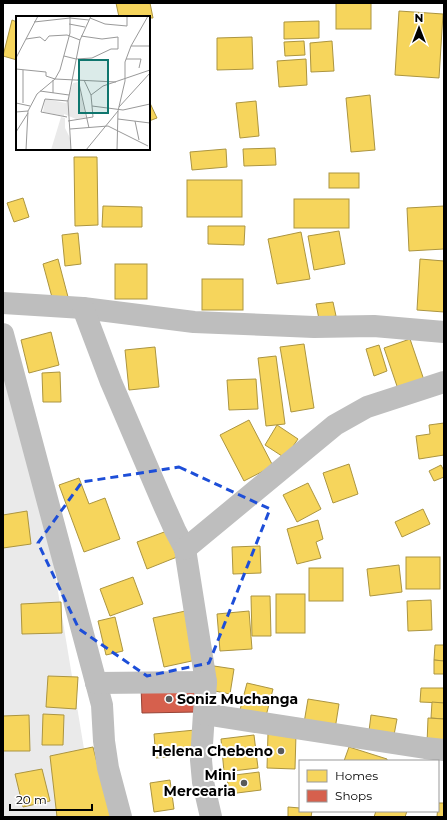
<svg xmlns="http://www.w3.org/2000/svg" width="447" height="820" viewBox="0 0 447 820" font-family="Montserrat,sans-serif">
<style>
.green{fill:#eaeaea}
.homes{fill:#f6d55c;stroke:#ac9540}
.shops{fill:#d6604d;stroke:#964336}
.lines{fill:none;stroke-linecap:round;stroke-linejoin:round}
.minor{stroke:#bebebe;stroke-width:22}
.marked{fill:none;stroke:#1d4ed8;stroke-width:3;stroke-dasharray:8 5;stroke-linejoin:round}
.poi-dot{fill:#595959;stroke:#fff;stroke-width:1.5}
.labels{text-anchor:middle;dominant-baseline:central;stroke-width:4;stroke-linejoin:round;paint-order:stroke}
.poi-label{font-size:14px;font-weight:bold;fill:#000;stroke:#fff;text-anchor:end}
.inset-road{fill:none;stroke:#999;stroke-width:1}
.view{fill:#0f766e;fill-opacity:0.15;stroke:#0f766e;stroke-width:2}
.inset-edge{fill:none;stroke:#000;stroke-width:2}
</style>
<rect width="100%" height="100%" fill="#fff"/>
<!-- green -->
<path class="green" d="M3,370l43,149 42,254 21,44h-106z"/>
<!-- homes -->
<g class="homes">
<path d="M116,3h34l3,15 -34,-1z"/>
<rect x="336" y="3" width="35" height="26"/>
<path d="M399,11l44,3 -4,64 -44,-3z"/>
<path d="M12,20l5,2v38l-14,-4z"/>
<path d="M319,21v17l-35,1v-17z"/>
<path d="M252,37l1,32 -36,1v-32z"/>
<path d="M304,41l1,14 -20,1 -1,-14z"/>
<path d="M332,41l2,30 -23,1 -1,-29z"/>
<path d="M306,59l1,26 -28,2 -2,-26z"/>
<path d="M370,95l5,55 -24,2 -5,-54z"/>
<path d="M149,101l8,17 -8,3z"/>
<path d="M256,101l3,35 -19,2 -4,-35z"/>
<path d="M275,148l1,17 -32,1 -1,-17z"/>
<path d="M226,149l1,18 -35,3 -2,-18z"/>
<path d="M74,157h23l1,68 -23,1z"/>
<rect x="329" y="173" width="30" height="15"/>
<rect x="187" y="180" width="55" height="37"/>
<path d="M23,198l6,19 -15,5 -7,-19z"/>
<rect x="294" y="199" width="55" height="29"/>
<path d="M103,206l39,1v20h-40z"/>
<path d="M444,206v43l-35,2 -2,-43z"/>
<path d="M208,226h37l-1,19 -36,-1z"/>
<path d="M339,231l6,33 -31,6 -6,-34z"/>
<path d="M301,232l9,47 -33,5 -9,-45z"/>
<path d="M78,233l3,31 -16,2 -3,-31z"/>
<path d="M58,259l10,38 -15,4 -10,-37z"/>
<path d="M420,259l24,2v51l-27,-2z"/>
<rect x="115" y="264" width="32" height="35"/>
<rect x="202" y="279" width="41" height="31"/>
<path d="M333,302l3,14 -17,3 -3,-15z"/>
<path d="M51,332l8,33 -30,8 -8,-33z"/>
<path d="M410,339l15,44 -26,9 -15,-44z"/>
<path d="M304,344l10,64 -23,4 -11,-65z"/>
<path d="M379,345l8,26 -13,5 -8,-27z"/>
<path d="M155,347l4,40 -30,3 -4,-40z"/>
<path d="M276,356l9,68 -19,2 -8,-68z"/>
<path d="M60,372l1,30h-18l-1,-29z"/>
<path d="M256,379l2,30 -29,1 -2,-30z"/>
<path d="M249,420l24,46 -29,15 -24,-46z"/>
<path d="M444,423v32l-25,4 -3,-23 14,-2 -1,-9z"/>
<path d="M277,425l21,14 -13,19 -20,-13z"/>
<path d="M349,464l9,30 -25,9 -10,-30z"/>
<path d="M441,465l3,6v6l-10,4 -5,-10z"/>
<path d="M79,478l10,26 16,-6 15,41 -36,13 -25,-67z"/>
<path d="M308,483l13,26 -24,13 -14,-27z"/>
<path d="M423,509l7,15 -28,13 -7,-15z"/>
<path d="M27,511l4,33 -28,4v-33z"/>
<path d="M318,520l5,19 -7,3 5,16 -24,6 -10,-35z"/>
<path d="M167,531l10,26 -30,12 -10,-27z"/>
<path d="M260,546l1,27 -28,1 -1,-27z"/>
<rect x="406" y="557" width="34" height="32"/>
<path d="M399,565l3,27 -32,4 -3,-27z"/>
<rect x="309" y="568" width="34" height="33"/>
<path d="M133,577l10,27 -33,12 -10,-27z"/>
<rect x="276" y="594" width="29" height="39"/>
<path d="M251,596h19l1,40h-19z"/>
<path d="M431,600l1,30 -24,1 -1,-30z"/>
<path d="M61,602l1,31 -40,1 -1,-30z"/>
<path d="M190,610l11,49 -37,8 -11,-49z"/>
<path d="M249,611l3,38 -32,2 -3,-37z"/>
<path d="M115,617l8,34 -17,4 -8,-34z"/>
<path d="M435,645h9v16l-10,-1z"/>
<path d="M434,660l10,1v13h-10z"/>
<path d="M214,666l20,3 -4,25 -20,-4z"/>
<path d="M48,676l30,1 -2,32 -30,-2z"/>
<path d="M247,683l26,6 -7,27 -26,-6z"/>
<path d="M421,688h23v15l-24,-1z"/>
<path d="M308,699l31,5 -4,25 -31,-6z"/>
<path d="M432,702l12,1v16l-13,-1z"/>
<path d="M43,714l21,1 -1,30h-21z"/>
<path d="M29,715l1,36h-27v-35z"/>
<path d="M371,715l26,4 -3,16 -25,-4z"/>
<path d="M428,718l16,1v26l-17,-1z"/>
<path d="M195,730l2,24 -41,4 -2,-24z"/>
<path d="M268,733l28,1 -1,35 -28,-1z"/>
<path d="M254,735l4,33 -34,4 -3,-33z"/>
<path d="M93,747l18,70h-54l-7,-61z"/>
<path d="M349,747l38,12v2h-43z"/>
<path d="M42,769l8,32 -27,6 -8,-33z"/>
<path d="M259,772l2,18 -32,4 -2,-18z"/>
<path d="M170,780l4,29 -20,3 -4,-29z"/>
<path d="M438,803h6v14h-7z"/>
<path d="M288,807l12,1v3h12l-1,6h-23z"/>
<path d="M376,811h31l-2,6h-31z"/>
</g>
<!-- shops -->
<path class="shops" d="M196,684l1,28 -55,1 -1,-27z"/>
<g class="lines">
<!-- minor -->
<g class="minor">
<path d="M3,303l80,5 111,14 120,5 60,-1 70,6"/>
<path d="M83,308l28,74 51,119 13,29 10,19 21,133 -5,78 2,22 8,35"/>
<path d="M3,334l99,371 2,36 4,27 13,49"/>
<path d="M185,549l150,-124 32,-18 77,-25"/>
<path d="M96,683l110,-1"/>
<path d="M204,714l221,34 19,2"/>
</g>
</g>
<!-- marked area -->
<path class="marked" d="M179,467l91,42 -61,154 -62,13 -68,-47 -41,-86 44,-61z"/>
<!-- markers -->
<g class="poi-dot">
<circle cx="169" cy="699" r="4"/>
<circle cx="281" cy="751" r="4"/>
<circle cx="244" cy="783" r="4"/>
</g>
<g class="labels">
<!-- poi labels -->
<g class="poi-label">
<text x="177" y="699" text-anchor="start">Soniz Muchanga</text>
<text x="273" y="751">Helena Chebeno</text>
<text x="236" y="775">Mini<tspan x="236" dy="16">Mercearia</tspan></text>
</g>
</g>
<!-- overview -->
<g transform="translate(16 16)">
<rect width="134" height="134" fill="#fff"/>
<path d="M62,66l8,36 -10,1 -12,-5v2l-21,-4 2,-13 21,4 7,-20zM45,101l4,1v10l6,12v10h-20z" fill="#eaeaea"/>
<path class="inset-road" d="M74,2l15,6 22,2v-10M18,6l36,-4 19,2M53,8l16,3M10,23l14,-2 5,4 4,-5 18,-1 13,5M115,30l17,-30M48,40l12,3M0,42l22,-42M60,43l16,-1 19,-9h7v-12l-16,2 -21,-3M110,43h15l-2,9M0,53l30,3v4l9,3 61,3M62,63l11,49M37,64v13M24,75l29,4M75,79l12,-9 47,-16M0,87l14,3M7,87v-33M76,90l31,4 27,-6M103,91l31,-34M0,96l12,-1M51,101l-26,-5 4,-13 23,2M102,103l32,4M52,105l25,-4 -2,-22 -7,-15M119,105l4,19M54,113l38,-3 40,20M0,116l12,-19M10,134l2,-39 9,-17 18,-15 5,-9 10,-37v-17M55,134l-3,-49 12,-61 11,-24M70,134l32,-39M101,134l1,-39 7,-30v-19l6,-16h19"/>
<path class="view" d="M63,44h29v53h-29z"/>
<rect width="134" height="134" class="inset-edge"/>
</g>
<!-- border -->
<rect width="447" height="820" fill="none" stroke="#000000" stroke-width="8"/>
<!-- legend -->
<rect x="299" y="760" width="140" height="52" fill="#ffffff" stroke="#999999"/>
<rect x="307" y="770" width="20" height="12" fill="#f6d55c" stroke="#999999"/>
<text x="335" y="780" font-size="12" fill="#000000">Homes</text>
<rect x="307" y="790" width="20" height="12" fill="#d6604d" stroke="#999999"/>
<text x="335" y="800" font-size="12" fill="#000000">Shops</text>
<!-- north arrow -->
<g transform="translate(419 28)" stroke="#ffffff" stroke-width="3" paint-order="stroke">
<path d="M0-3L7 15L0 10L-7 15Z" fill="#000000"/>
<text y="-6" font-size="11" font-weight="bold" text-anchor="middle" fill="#000000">N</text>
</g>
<!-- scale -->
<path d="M10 804v6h82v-6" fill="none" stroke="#000000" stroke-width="2"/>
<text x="16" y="804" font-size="12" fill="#000000" stroke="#ffffff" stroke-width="3" paint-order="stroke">20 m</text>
</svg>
